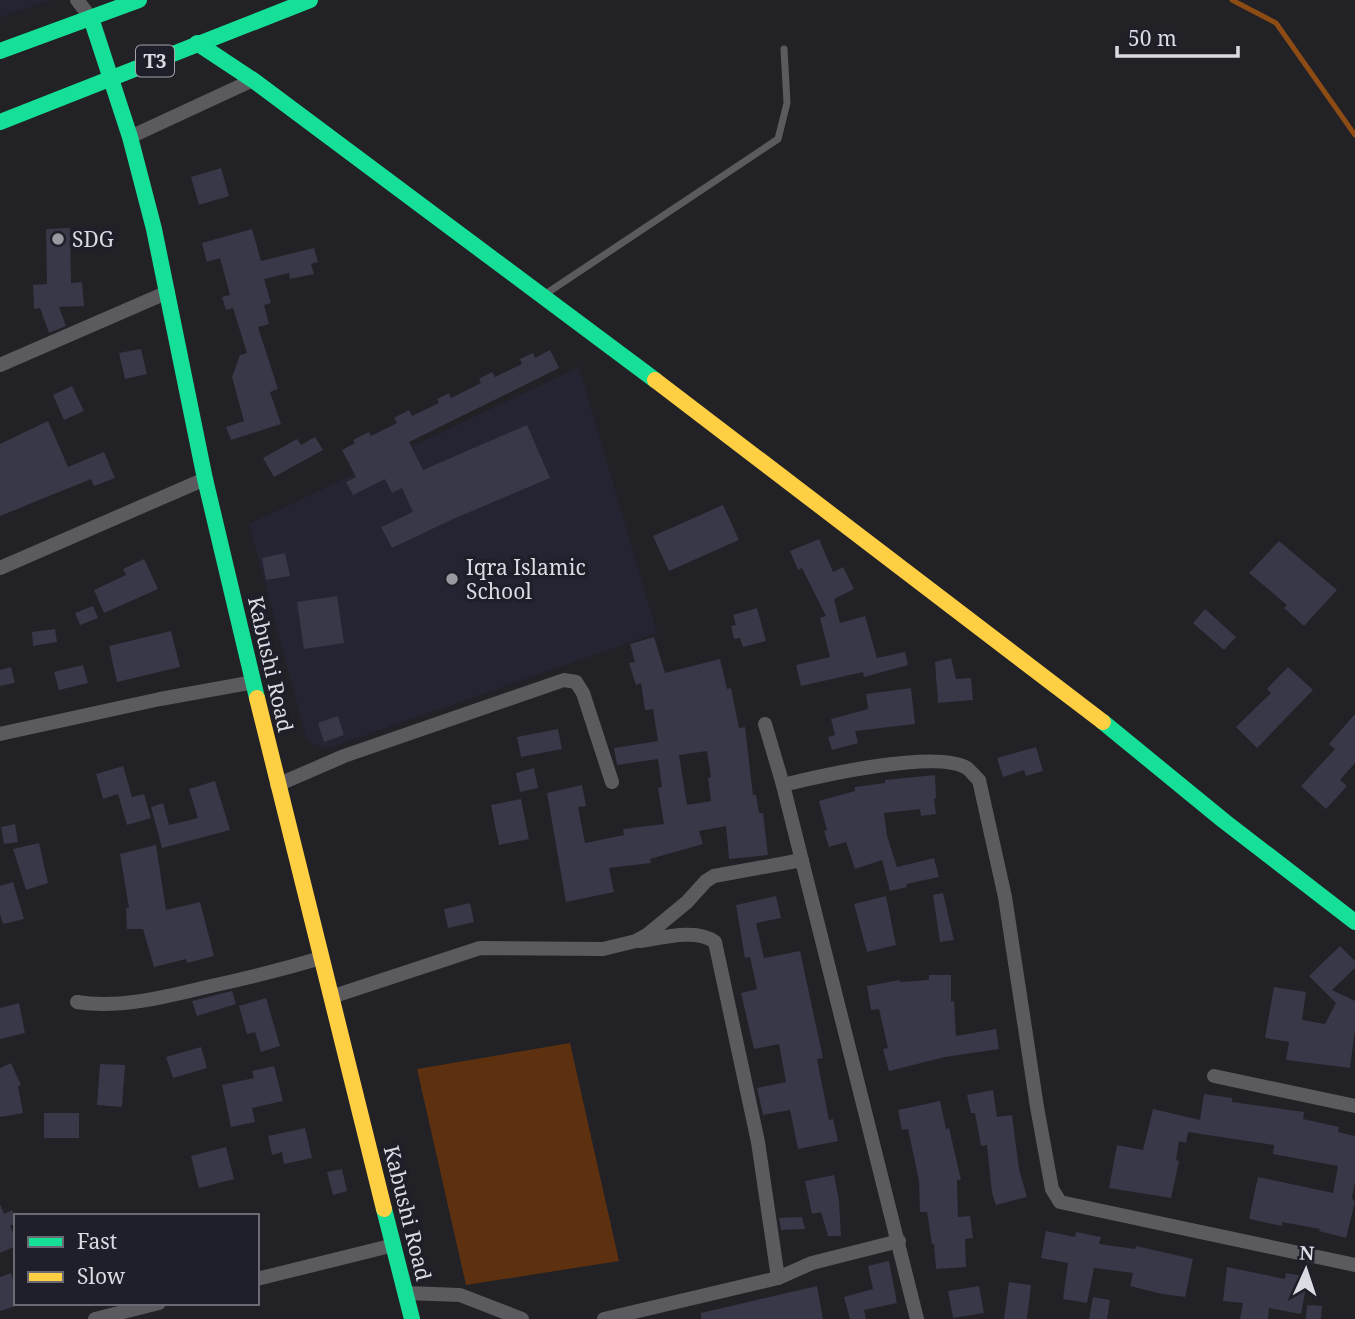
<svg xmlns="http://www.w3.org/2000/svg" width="1355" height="1319" viewBox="0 0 1355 1319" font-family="'Noto Serif',serif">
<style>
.built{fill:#242433}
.green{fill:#5d3110}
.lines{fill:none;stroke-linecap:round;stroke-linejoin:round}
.stream{stroke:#8e4c15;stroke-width:5}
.building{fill:#383848;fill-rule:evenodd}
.lane{stroke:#5b5b5f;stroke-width:7}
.street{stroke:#5b5b5f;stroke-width:14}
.fast{stroke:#16e098;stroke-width:16}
.slow{stroke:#ffcf43;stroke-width:16}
.poi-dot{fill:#999aa1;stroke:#1e1f29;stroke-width:2.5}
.labels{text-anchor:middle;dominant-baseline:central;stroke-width:7;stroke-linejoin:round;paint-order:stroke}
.shield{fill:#1e1f29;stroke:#a2a3ab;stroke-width:2}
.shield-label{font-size:19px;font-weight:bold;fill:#dadbe3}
.poi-label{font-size:21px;fill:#dadbe3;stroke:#1e1f29;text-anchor:start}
.street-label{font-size:21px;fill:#dadbe3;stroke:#1e1f29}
</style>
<rect width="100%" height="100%" fill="#212126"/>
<!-- built -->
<g class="built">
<path d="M0,0h51l-51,17z"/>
<path d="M579,367l78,266 -331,116 -19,-8 -58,-217z"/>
</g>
<!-- green -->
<path class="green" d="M570,1043l49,218 -153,24 -49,-216z"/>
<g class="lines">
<!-- stream -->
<path class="stream" d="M1232,0l44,23 79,112"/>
</g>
<!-- building -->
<g class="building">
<path d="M221,168l8,28 -30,9 -8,-28z"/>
<path d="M70,228l1,55 11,-1 2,24 -25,1 7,19 -17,7 -9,-25 -6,1 -1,-24 14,-1 -1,-55z"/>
<path d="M252,229l9,32 53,-13 4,14 -7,2 3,10 -24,5 -1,-6 -25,6 7,24 -7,2 5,19 -11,3 20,62 -8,3 11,32 -50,16 -5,-13 18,-6 -12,-44 8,-22 7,-2 -14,-45 -7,2 -4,-13 8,-2 -10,-37 -13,4 -5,-19z"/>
<path d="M141,349l6,25 -22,5 -6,-26z"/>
<path d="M550,350l9,18 -150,74 14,28 104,-45 23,53 -97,41 -61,29 -11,-21 32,-15 -11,-24 -10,5 -7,-14 -32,16 -7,-13 10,-5 -14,-27 13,-7 -2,-3 16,-8 2,4 26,-13 -3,-5 15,-8 3,6 27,-13 -2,-4 12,-6 2,5 30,-15 -2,-4 13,-7 3,5 27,-13 -2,-5 13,-6 2,5z"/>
<path d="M72,386l12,25 -20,9 -11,-25z"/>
<path d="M48,421l20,46 36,-15 11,26 -21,8 -3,-7 -91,37v-72z"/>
<path d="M315,437l8,13 -49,27 -11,-19 34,-19 4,6z"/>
<path d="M723,505l16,35 -70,31 -16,-35z"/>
<path d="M819,539l14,33 10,-5 11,22 -20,10 6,24 25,-7 12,42 28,-6 3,13 -44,12 -1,-5 -62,14 -5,-21 34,-8 -10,-39 6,-2 -24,-48 -4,2 -8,-19z"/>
<path d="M1279,541l58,49 -33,36 -20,-18 3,-3 -38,-32z"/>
<path d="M285,553l5,23 -24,4 -4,-22z"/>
<path d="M144,559l14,30 -54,24 -10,-23 32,-15 -3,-6z"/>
<path d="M337,596l7,47 -40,6 -7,-47z"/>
<path d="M93,606l5,12 -18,7 -5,-12z"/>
<path d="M757,608l9,33 -23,6 -3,-9 -6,1 -3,-13 5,-1 -3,-10z"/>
<path d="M1205,609l31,28 -12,13 -31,-27z"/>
<path d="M55,629l2,13 -24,4 -1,-14z"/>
<path d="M171,631l9,36 -63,15 -8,-36z"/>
<path d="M654,637l11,36 55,-14 7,30 4,-1 8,40 6,-1 8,68h3l3,18h4l5,42 -39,4 -3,-33 -27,5 4,13 -53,15 1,4 -42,5 5,24 -48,10 -19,-109 35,-8 4,21 -8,1 7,36 39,-8 -1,-6 41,-5 -6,-36 4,-1 -4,-28 -41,6 -3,-17 44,-7 -5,-32 -8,1 -4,-27 -5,2 -7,-22 6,-1 -5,-18zM707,751l4,26 -3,1 3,23 -24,4 -8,-50z"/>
<path d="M951,658l5,21 15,-1 2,22 -35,3 -3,-41z"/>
<path d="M83,665l5,18 -29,7 -5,-18z"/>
<path d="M11,667l4,16 -15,3v-16z"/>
<path d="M1288,667l25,23 -56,58 -21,-21 35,-34 -4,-4z"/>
<path d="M911,688l4,36 -60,7 3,12 -26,7 -4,-13 7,-2 -4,-16 37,-10 -2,-15z"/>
<path d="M1355,714v49l-15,17 7,6 -21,23 -25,-23 34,-37 -6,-5z"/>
<path d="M338,716l6,19 -20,7 -6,-19z"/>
<path d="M558,729l4,20 -41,8 -4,-20z"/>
<path d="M1036,747l7,24 -17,5 -2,-6 -21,7 -6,-19z"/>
<path d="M123,766l9,31 12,-3 7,24 -24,7 -9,-31 -15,5 -7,-25z"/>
<path d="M534,768l4,20 -18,4 -4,-19z"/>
<path d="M935,775l1,23 -2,1 2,15 -15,2 -1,-7 -36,4 3,23 10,31 37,-9 5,19 -33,7 1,3 -17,4 -8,-31 -27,9 -9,-27 -17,5 -5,-16 3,-1 -8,-29 36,-10v-4l30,-4v-3z"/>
<path d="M215,781l15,49 -68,18 -11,-41 12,-4 6,22 29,-7 -9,-29z"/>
<path d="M521,799l8,40 -30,6 -8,-40z"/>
<path d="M15,824l3,18 -14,2 -3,-17z"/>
<path d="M39,843l9,40 -22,7 -13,-41z"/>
<path d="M156,845l10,65 34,-8 14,54 -27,7 -1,-4 -32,8 -11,-38h-16l-1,-21h3l-9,-54z"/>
<path d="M13,882l11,37 -21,5 -3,-10v-28z"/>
<path d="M943,893l11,47 -14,2 -7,-47z"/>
<path d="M776,896l5,22 -25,5 8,35 36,-7 23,107 -6,1 12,61 4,-1 5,22 -40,8 -8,-39 -27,5 -6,-27 29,-6 -7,-38 -25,5 -13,-56 16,-4 -7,-32 -5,1 -9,-53z"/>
<path d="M886,896l10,49 -29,7 -13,-48z"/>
<path d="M470,903l4,19 -26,6 -4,-19z"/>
<path d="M1340,946l15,15v7l-23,22 23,11v29l-5,38 -64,-8 3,-18 -24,-4 9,-51 32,5 -4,28 23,4 11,-21 -27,-27z"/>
<path d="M929,975h22v27l3,-1 2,35 40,-7 3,20 -54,8 -56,14 -6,-22 5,-1 -9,-39 -8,1 -4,-24 33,-6v2l29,-2z"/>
<path d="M232,991l4,13 -39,12 -5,-15z"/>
<path d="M266,998l14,48 -19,6 -6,-20 -8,2 -8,-28z"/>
<path d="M19,1003l6,30 -25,6v-31z"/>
<path d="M201,1047l6,21 -34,10 -7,-21z"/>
<path d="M11,1063l10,22 -3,1 5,27 -23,4v-49z"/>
<path d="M100,1064l25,1 -3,42 -25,-2z"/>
<path d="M274,1066l9,35 -31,7 3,14 -24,5 -9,-42 32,-7 -2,-7z"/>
<path d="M993,1090l4,27 15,-2 7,54 8,28 -31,8 -4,-12 -5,-48 -6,1 -6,-33h-4l-4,-18z"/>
<path d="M1204,1094l28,4v4l72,10 -1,7 36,8 -1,5 17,4v46l-3,16 3,4 -9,36 -27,-7 1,-2 -38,-7v4l-33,-7 9,-42 75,16 5,-27 -65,-12 1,-9 -86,-13 -2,11 -7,-2 -3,19 3,1 -8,37 -62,-10 8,-43 26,5 10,-41 47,11z"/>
<path d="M940,1101l6,28 3,-1 12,52h-4l1,37 12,-1 3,22 -8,1 1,28 -30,2 -2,-25h-2l-5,-32h-7l-1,-31 -11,-52 -6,1 -4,-20z"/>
<rect x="44" y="1113" width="35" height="25"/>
<path d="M305,1128l7,30 -28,6 -2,-12 -10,3 -4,-19z"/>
<path d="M226,1147l8,32 -35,9 -8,-32z"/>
<path d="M342,1169l5,22 -14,4 -6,-23z"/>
<path d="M834,1175l5,25 2,36h-13l-7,-24 -9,2 -7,-33z"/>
<path d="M0,1204l4,10 8,-4 4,9v4l-6,3 6,13v7l-16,7z"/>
<path d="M802,1217l3,12 -24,1 -2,-12z"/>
<path d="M1046,1231l29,6 1,-5 25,5 -2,7 36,5 1,-3 57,13 -8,38 -23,-3 -32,-8 3,-13 -39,-5 -7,35 -24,-4 5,-36 -27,-5z"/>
<path d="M889,1261l8,42 -33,7 2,9h-16l-6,-22 29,-8 -5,-23z"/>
<path d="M1227,1267l58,12 1,-6 22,4 -7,37 -32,-6 -1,11h-28l3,-16 -20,-2z"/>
<path d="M11,1273l5,16v17l-16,5v-34z"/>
<path d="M1009,1282l22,3 -4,34h-23z"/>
<path d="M817,1286l6,33h-122v-6z"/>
<path d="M979,1286l5,27 -31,5 -5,-27z"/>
<path d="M1093,1297l17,3 -3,19h-18z"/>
<path d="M1307,1305l15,1 -1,13h-15z"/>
</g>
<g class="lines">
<!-- lane -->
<path class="lane" d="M544,295l234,-156 9,-36 -3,-54"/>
<!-- street -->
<g class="street">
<path d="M77,0l14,18"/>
<path d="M130,137l123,-57"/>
<path d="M0,365l168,-73"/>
<path d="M0,568l205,-89"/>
<path d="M765,724l18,61 134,534"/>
<path d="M0,734l160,-35 94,-17"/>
<path d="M277,785l67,-29 220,-76 12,2 7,11 29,89"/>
<path d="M783,785c36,-9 153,-36 184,-17 4,3 8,9 12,12l26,117 32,210 15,82 8,13 295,63"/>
<path d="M640,941c21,-3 57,-13 75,1l43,200 20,136"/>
<path d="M331,997l149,-49 123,1 33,-8 11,-6 40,-33 19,-21 8,-5 88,-16"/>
<path d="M77,1002c44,7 91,-6 134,-16 37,-8 73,-17 110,-28"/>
<path d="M1214,1076l141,30"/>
<path d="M257,1279l137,-34"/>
<path d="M406,1293l54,2 62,24"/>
<path d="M95,1319l64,-16"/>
<path d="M604,1319l174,-41 34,-15 87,-22"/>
</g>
<!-- fast -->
<g class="fast">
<path d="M91,18l39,119 24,92 51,250 52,219"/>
<path d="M197,43l56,37 402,300"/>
<path d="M0,51l139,-51"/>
<path d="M0,122l310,-122"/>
<path d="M1103,722l121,99 131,101"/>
<path d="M384,1209l28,110"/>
</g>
<!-- slow -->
<g class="slow">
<path d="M655,380l448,342"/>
<path d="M257,698l127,511"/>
</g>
</g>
<!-- markers -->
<g class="poi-dot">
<circle cx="58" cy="239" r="7"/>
<circle cx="452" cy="579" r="7"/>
</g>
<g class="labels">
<!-- shield labels -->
<rect class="shield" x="136" y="45.5" width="38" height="31" rx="5"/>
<g class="shield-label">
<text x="155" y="61">T3</text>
</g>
<!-- poi labels -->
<g class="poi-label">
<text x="72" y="239">SDG</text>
<text x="466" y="567">Iqra Islamic<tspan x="466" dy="24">School</tspan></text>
</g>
<!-- street labels -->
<g class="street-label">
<text transform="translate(271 664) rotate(77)">Kabushi Road</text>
<text transform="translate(408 1213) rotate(76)">Kabushi Road</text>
</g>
</g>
<!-- legend -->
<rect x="14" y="1214" width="245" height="91" fill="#1e1f29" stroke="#696a73" stroke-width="2"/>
<rect x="28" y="1237" width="35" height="10" fill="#16e098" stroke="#696a73" stroke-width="2"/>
<text x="77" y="1249" font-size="21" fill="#dadbe3">Fast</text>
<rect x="28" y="1272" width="35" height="10" fill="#ffcf43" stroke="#696a73" stroke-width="2"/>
<text x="77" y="1284" font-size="21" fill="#dadbe3">Slow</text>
<!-- north arrow -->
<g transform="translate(1306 1270) rotate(3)" stroke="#1e1f29" stroke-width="5" paint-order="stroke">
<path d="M0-5L12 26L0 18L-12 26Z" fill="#dadbe3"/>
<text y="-10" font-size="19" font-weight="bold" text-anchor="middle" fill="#dadbe3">N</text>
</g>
<!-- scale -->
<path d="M1117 46v10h121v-10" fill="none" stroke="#dadbe3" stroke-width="3.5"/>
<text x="1128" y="46" font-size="21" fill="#dadbe3" stroke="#1e1f29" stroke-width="5" paint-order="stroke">50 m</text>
</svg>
